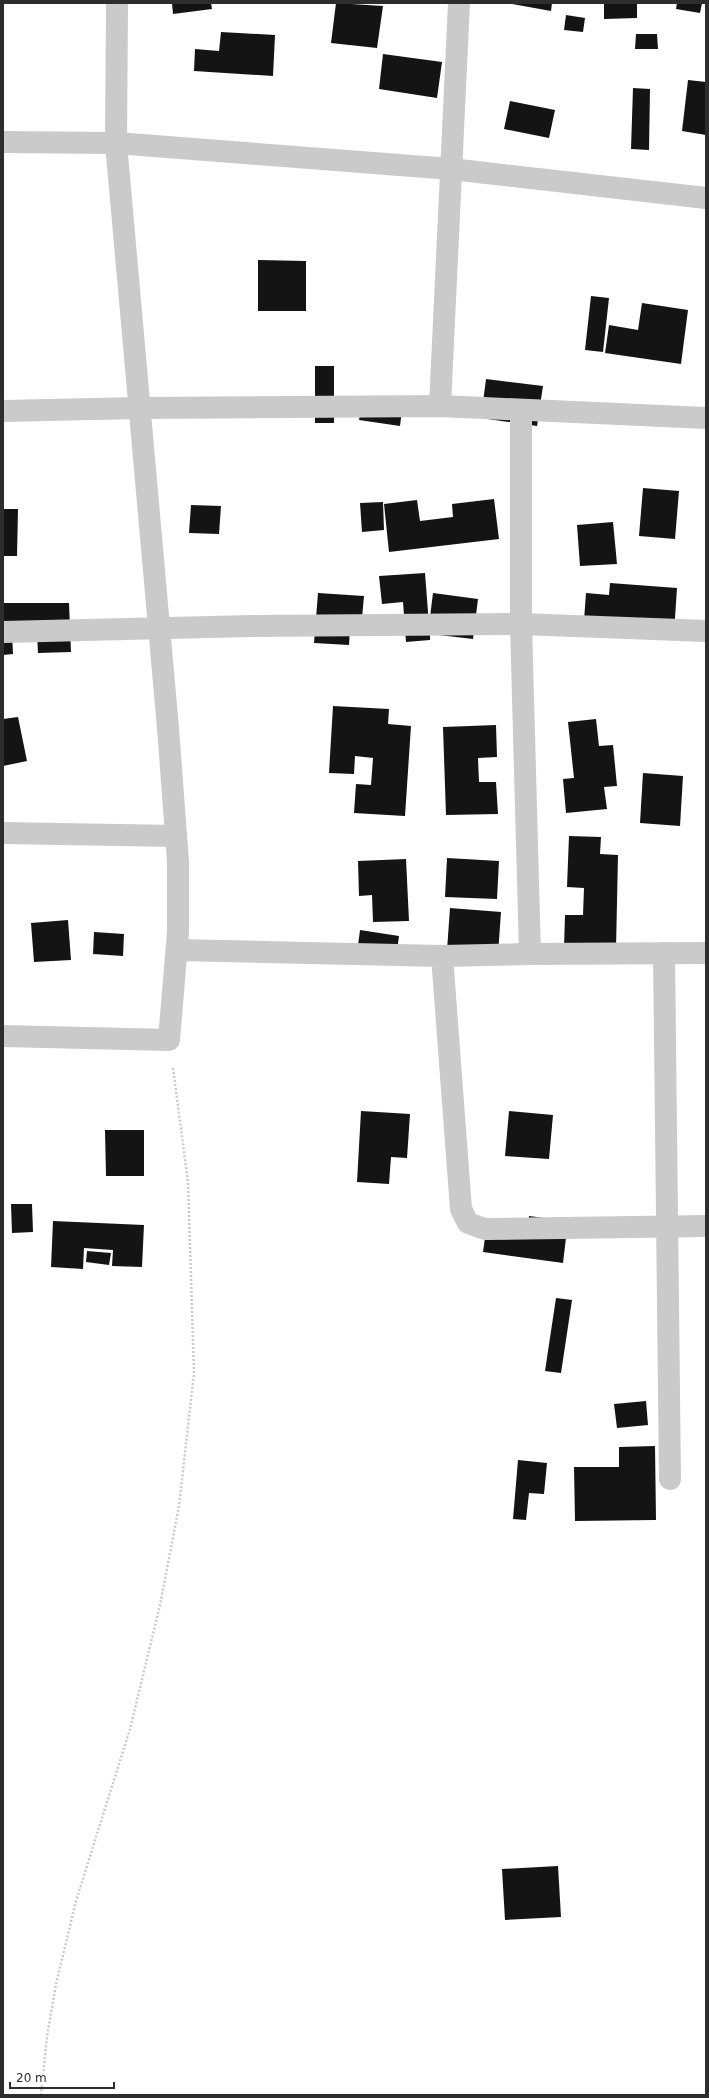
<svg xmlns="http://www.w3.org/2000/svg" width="709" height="2098" viewBox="0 0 709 2098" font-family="'DejaVu Sans',sans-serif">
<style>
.building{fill:#141414}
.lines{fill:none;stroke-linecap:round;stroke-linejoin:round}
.path{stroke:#cacaca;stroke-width:2.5;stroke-dasharray:2 2;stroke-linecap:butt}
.minor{stroke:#cacaca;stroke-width:22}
</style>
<rect width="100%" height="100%" fill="#fff"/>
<!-- building -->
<g class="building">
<path d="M172,3h39l1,6 -39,5z"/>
<path d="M336,3l47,3 -6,42 -46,-5z"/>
<path d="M507,3h45l-1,8z"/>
<path d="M604,3h33v15l-33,1z"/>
<path d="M677,3h25l-2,10 -24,-4z"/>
<path d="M566,15l19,3 -2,14 -19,-2z"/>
<path d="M221,32l54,3 -2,41 -79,-5 1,-22 24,2z"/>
<path d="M636,34h21l1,15h-23z"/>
<path d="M383,54l59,8 -5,36 -58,-9z"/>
<path d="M688,80l18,2v53l-24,-4z"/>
<path d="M633,88l17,1 -1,61 -18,-1z"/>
<path d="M510,101l45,9 -6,28 -45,-9z"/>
<path d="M258,260l48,1v50h-48z"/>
<path d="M591,296l18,2 -6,54 -18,-2z"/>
<path d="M642,303l46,7 -7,54 -76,-11 4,-28 29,5z"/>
<rect x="315" y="366" width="19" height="57"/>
<path d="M486,379l57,7 -6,40 -56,-8z"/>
<path d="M363,397l40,5 -3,24 -41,-6z"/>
<path d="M643,488l36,3 -4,48 -36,-3z"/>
<path d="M494,499l5,40 -110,13 -5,-48 33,-4 3,21 33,-4 -1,-13z"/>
<path d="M383,502l1,28 -22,2 -2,-29z"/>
<path d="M191,505l30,1 -2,28 -30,-1z"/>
<path d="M3,509h15l-1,47h-14z"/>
<path d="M613,522l4,42 -37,2 -3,-41z"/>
<path d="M425,573l4,52 4,-32 45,6 -5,40 -43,-5v6l-24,2 -3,-40 -21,2 -3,-28z"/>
<path d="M610,583l67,5 -3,45 -91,1 3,-41 23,2z"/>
<path d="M318,593l46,3 -3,33 -11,-1 -1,17 -35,-2z"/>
<path d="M3,603h66l2,49 -33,1 -1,-20h-25l1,21 -10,1z"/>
<path d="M333,706l56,3 -1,15 23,2 -6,90 -51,-3 2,-29 15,1 2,-27 -18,-2 -1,18 -25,-1z"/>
<path d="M18,717l9,44 -24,5v-47z"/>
<path d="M596,719l3,27 14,-1 4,41 -13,1 3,22 -41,4 -3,-34 11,-1 -6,-56z"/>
<path d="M496,725l1,32 -19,1 1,24h17l2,32 -52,1 -3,-88z"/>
<path d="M643,773l40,3 -3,50 -40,-3z"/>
<path d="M569,836l32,1 -1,17 18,1 -2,94 -52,-1 1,-33h18l1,-27 -17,-1z"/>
<path d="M447,858l52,3 -2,38 -52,-2z"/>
<path d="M406,859l3,62 -36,1 -1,-27 -13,1 -1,-35z"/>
<path d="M450,908l51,4 -3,42 -51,-4z"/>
<path d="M68,920l3,40 -37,2 -3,-39z"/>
<path d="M360,930l39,6 -3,22 -39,-5z"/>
<path d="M94,932l30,2 -1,22 -30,-2z"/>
<path d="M361,1111l49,3 -3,44 -16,-1 -2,27 -32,-2z"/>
<path d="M509,1111l44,4 -4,44 -44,-3z"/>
<path d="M105,1130h39v46h-38z"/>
<path d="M11,1204h21l1,28 -21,1z"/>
<path d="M529,1216l39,5 -5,42 -80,-11 4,-29 40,5z"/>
<path d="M53,1221l91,4 -2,42 -30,-1 1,-16 -29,-2 -1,21 -32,-2z"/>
<path d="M87,1251l24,2 -2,12 -23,-3z"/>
<path d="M556,1298l16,2 -11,73 -16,-2z"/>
<path d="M646,1401l2,24 -31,3 -3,-24z"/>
<path d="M655,1446l1,74 -81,1 -1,-54h45v-20z"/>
<path d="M518,1460l29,3 -3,31 -15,-1 -3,27 -13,-1z"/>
<path d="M558,1866l3,51 -56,3 -3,-51z"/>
</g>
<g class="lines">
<!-- path -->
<path class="path" d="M41,2095l6,-58 9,-53 20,-83 54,-172 30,-124 19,-99 15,-133 -6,-191 -15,-114"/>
<!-- minor -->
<g class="minor">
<path d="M3,142l113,1 335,26 255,29"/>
<path d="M440,406l19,-403"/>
<path d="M521,410v214l9,330 176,-1"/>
<path d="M3,411l136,-3 301,-2 266,12"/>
<path d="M3,632l248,-6 270,-2 185,7"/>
<path d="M3,833l173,3"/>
<path d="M177,950l265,6 19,253 7,14 17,6 221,-3"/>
<path d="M664,953l6,526"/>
<path d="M442,956l88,-2"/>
<path d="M3,1036l166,4 9,-108v-70l-10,-134 -52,-585 1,-140"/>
</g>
</g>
<!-- border -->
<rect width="709" height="2098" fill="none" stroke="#2d2d2d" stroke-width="8"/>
<!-- scale -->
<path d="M10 2082v6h104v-6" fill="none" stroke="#2d2d2d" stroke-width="2"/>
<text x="16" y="2082" font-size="12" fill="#2d2d2d" stroke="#ffffff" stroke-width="3" paint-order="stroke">20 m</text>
</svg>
